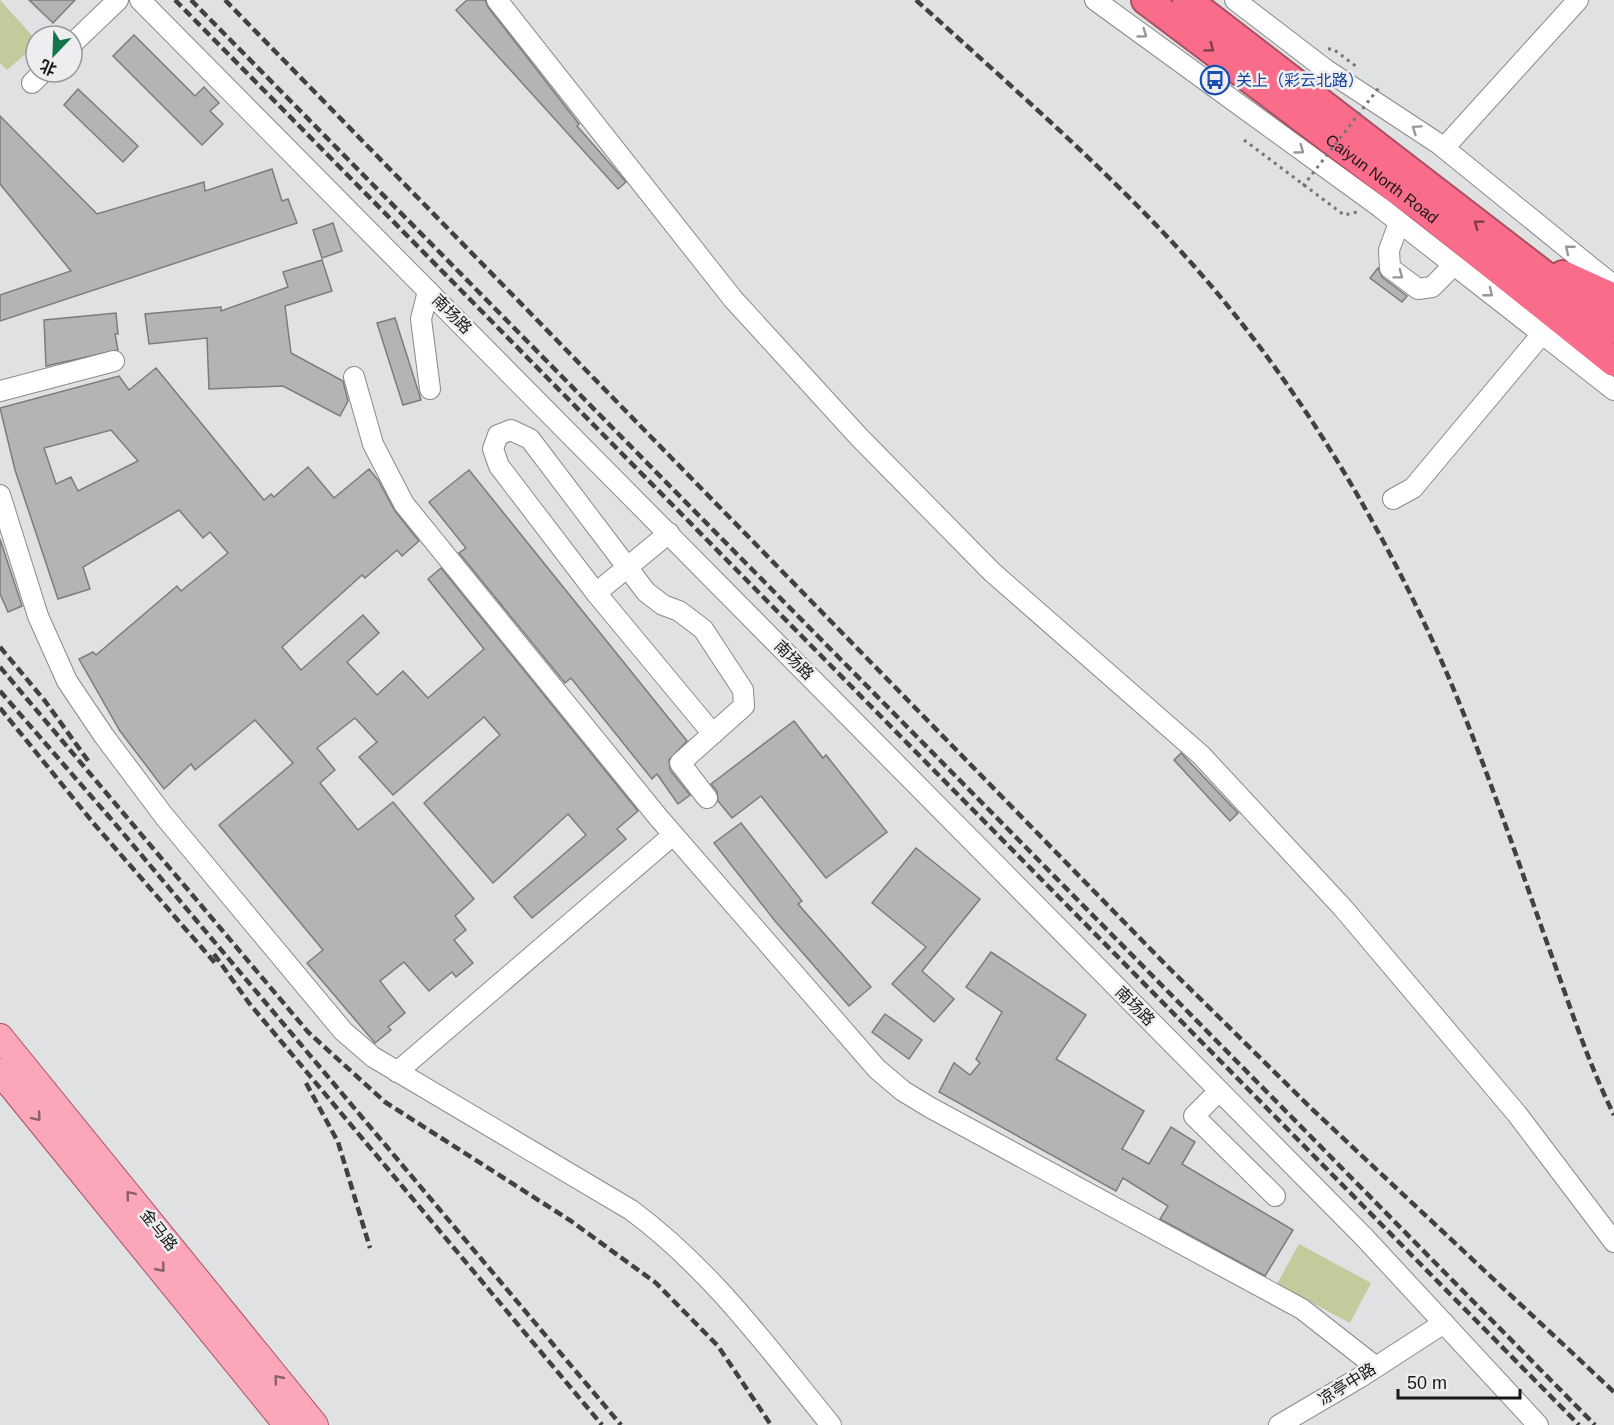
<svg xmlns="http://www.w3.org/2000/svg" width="1614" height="1425" viewBox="0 0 1614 1425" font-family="Arial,'Noto Sans SC',sans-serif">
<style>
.green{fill:#c3cb9c}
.building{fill:#b3b4b5;stroke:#7b7c7d;stroke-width:1.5;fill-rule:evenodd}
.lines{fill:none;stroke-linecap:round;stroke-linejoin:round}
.minor-casing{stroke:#8a8a8c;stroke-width:22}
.major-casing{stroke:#aa4f62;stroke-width:28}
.highway-casing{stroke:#aa4f62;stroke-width:32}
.path{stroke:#767677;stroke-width:3;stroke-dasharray:3 4.5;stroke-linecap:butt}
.minor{stroke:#fff;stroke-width:20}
.major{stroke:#fba7b9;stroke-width:26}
.highway{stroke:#f96c8a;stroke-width:28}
.rail{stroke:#414142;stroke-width:4.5;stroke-dasharray:9 4.5;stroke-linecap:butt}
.path-bridge{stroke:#767677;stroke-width:3;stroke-dasharray:3 4.5;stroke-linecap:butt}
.oneway{stroke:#979798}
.oneway2{stroke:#7d3e4c}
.oneway3{stroke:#8a6069}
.labels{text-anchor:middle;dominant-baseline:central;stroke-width:5;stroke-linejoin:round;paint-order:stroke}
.transit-label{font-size:16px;fill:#164399;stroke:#eeeef0;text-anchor:start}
.street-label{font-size:16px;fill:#181819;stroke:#eeeef0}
</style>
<rect width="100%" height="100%" fill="#e0e1e3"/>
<!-- green -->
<g class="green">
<path d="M0,0l36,40v5l-29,25 -7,-7z"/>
<path d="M1299,1244l72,39 -21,40 -73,-39z"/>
</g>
<!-- building -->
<g class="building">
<path d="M29,0h46l-22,23z"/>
<path d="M467,0h18l3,7 91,117 -2,2 49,56 -8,7 -162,-179z"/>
<path d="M134,35l61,61 9,-9 15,16 -9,8 13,13 -21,21 -89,-89z"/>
<path d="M78,89l60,57 -15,16 -59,-57z"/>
<path d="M0,116l97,98 107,-32 1,9 67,-22 10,32 6,-2 9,24 -297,98v-26l71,-24 -71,-87z"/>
<path d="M333,223l9,28 -20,7 -9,-28z"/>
<path d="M322,260l10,31 -47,15 6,47 52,28 5,20 -8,15 -57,-30 -74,3 -2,-51 -58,6 -4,-30 76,-7v4l67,-24 -5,-15z"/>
<path d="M1378,268l4,9 25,19 -5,6 -32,-24z"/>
<path d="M116,313l2,21h-3l3,16 -72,16 -2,-46z"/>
<path d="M395,318l26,82 -18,5 -26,-82z"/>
<path d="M156,368l108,132 7,-6 3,3 34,-30 26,31 35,-29 9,11 17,31 24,30 -17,15 -5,-6 -32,28 -3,-3 -80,72 19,23 62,-55 16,18 -32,29 30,33 26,-24 25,27 56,-49 -56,-70 13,-11 197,243 -21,18 9,10 -94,79 -18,-21 72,-62 -18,-21 -75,69 -69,-80 76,-68 -16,-18 -91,78 -34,-38 18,-15 -22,-24 -38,30 18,22 -15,13 38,47 35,-28 81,97 -19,17 11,14 -12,10 19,23 -17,14 -4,-5 -23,19 -25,-29 -24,19 25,32 -17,14 3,3 -16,13 -68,-80 16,-13 -104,-125 74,-62 -38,-43 -60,50 -4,-6 -27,25 -44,-58 -41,-72 14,-7 3,3 81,-69 4,5 47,-38 -18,-21 -7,6 -24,-28 -96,57 7,22 -32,10 -43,-129 -15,-62 119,-32 10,14zM111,430l27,31 -60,30 -7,-14 -15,7 -12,-36z"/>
<path d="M469,470l218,271 -18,19 1,10 20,25 -12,9 -21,-30 -5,5 -81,-101 -6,5 -106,-130 7,-5 -37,-46z"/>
<path d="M0,539l22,67 -14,6 -8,-18z"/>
<path d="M794,721l29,37 3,-3 61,77 -61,46 -65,-82 -29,22 -14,-17 -1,-10 -6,-7z"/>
<path d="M1181,753l57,60 -8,8 -56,-61z"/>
<path d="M741,823l61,78 -4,3 73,83 -22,19 -74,-85 -61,-78z"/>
<path d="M916,848l64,51 -58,72 32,28 -20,23 -42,-38 34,-37 -54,-44z"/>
<path d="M991,952l95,63 -30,44 88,52 -22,38 27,15 22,-37 24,15 -13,22 111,66 -28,46 -105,-57 8,-13 -45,-28 -7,13 -177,-99 15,-29 16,12 10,-12 -4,-4 26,-47 -36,-25z"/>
<path d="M885,1014l37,26 -13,19 -37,-27z"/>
</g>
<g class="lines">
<!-- minor casing -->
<g class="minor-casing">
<g id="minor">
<path d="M140,0l1224,1237 174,188"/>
<path d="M497,0l236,299 126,138 133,135 209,183 142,153 174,206 97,128"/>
<path d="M1095,0l285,207 234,183"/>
<path d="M1235,0l90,69 114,75 175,142"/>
<path d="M72,44l46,-44"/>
<path d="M32,83l11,-11"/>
<path d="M1444,148l134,-148"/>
<path d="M1399,223l-10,27 1,18 28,21 14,-2 22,-22"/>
<path d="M428,291l-7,28 9,70"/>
<path d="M354,377l19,67 31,60 254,313 219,252 26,22 28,17 371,201 74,58"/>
<path d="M0,391l114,-30"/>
<path d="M0,495l38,121 29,65 37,55 60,80 179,215 30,26 258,153c80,59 138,139 200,215"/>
<path d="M1393,499l20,-11 129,-154"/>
<path d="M596,593l73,-60"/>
<path d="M707,798l-27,-35 64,-57 -1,-16 -40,-61 -24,-18 -16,-6 -17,-13 -116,-153 -19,-9 -13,5 -5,14 6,17 97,127 117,141"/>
<path d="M397,1072l276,-237"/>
<path d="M1219,1091l-25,25 81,80"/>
<path d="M1279,1425l80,-47 85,-55"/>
</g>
</g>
<!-- major casing -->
<g class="major-casing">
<g id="major">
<path d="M0,1037l315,388"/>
<path d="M0,1072l287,353"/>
</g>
</g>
<!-- highway casing -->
<g class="highway-casing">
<g id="highway">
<path id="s1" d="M1146,0l277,209 191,153"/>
<path d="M1187,0l427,329"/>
<path d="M1563,275l51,23"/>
</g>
</g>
<!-- path -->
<g class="path">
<path d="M1328,49h5l24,18"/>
<path d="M1244,140l100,75 13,-3"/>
</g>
<!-- minor -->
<use href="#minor" class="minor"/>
<!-- major -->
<use href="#major" class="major"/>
<!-- highway -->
<use href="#highway" class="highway"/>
<!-- rail -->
<g class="rail">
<path d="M175,0l1404,1425"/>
<path d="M191,0l1404,1425"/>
<path d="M225,0l940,964 148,146 301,282"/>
<path d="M916,0c88,80 178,158 259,245 108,117 193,254 259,399 47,104 82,213 121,321 18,50 35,102 59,150"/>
<path d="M0,647l45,54 44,61"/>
<path d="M0,667l308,365 77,70 186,119 85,62 62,63 53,79"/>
<path d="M0,691l110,127"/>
<path d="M0,708l95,117 121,139"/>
<path d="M106,813l515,612"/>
<path d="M214,954l35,49 353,422"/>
<path d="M306,1083l32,59 32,106"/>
</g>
<!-- path-bridge -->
<path class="path-bridge" d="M1303,186l78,-101"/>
</g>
<!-- one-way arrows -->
<defs><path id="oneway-chevron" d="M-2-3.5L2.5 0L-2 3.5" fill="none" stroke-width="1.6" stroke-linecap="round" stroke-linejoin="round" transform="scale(1.5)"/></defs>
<g class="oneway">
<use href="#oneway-chevron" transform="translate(1143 34) rotate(36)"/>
<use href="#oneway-chevron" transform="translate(1416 129) rotate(-146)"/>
<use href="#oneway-chevron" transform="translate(1300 150) rotate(36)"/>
<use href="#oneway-chevron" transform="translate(1569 249) rotate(-141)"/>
<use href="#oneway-chevron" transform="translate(1399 275) rotate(37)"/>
<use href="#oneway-chevron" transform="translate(1489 293) rotate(38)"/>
</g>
<g class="oneway2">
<use href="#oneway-chevron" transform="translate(1210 48) rotate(37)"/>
<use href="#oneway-chevron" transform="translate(1478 224) rotate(-143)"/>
</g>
<g class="oneway3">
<use href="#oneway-chevron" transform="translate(37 1117) rotate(50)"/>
<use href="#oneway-chevron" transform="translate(130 1195) rotate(-130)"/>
<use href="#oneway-chevron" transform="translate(161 1268) rotate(51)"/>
<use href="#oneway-chevron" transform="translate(278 1379) rotate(-129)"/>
</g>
<!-- icons -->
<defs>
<g id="bus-ring" transform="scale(1.5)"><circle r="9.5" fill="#eeeef0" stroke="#1a4fb4" stroke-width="1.5"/><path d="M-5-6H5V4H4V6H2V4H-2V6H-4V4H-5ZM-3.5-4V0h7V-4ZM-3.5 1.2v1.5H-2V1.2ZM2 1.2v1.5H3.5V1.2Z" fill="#1a4fb4"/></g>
</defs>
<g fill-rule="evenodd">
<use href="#bus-ring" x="1215" y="80"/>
</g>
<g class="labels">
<!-- transit labels -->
<g class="transit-label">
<text x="1236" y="80">关上（彩云北路）</text>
</g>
<!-- street labels -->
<g class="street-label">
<text stroke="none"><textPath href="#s1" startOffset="296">Caiyun North Road</textPath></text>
<text transform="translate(452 314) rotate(45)">南场路</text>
<text transform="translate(794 660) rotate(45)">南场路</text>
<text transform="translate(1135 1006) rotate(45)">南场路</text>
<text transform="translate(159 1230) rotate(51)">金马路</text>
<text transform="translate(1347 1384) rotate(-32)">凉亭中路</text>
</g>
</g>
<!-- north arrow -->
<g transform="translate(54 54) rotate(203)"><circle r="28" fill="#eeeef0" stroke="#98989a" stroke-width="1.5"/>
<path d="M0-4.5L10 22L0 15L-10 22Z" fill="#14744a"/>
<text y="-9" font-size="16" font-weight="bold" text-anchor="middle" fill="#181819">北</text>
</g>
<!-- scale -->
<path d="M1398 1389v9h122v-9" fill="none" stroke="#181819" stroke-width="3"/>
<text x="1407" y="1389" font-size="18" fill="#181819" stroke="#eeeef0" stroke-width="4.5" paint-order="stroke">50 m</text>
</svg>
